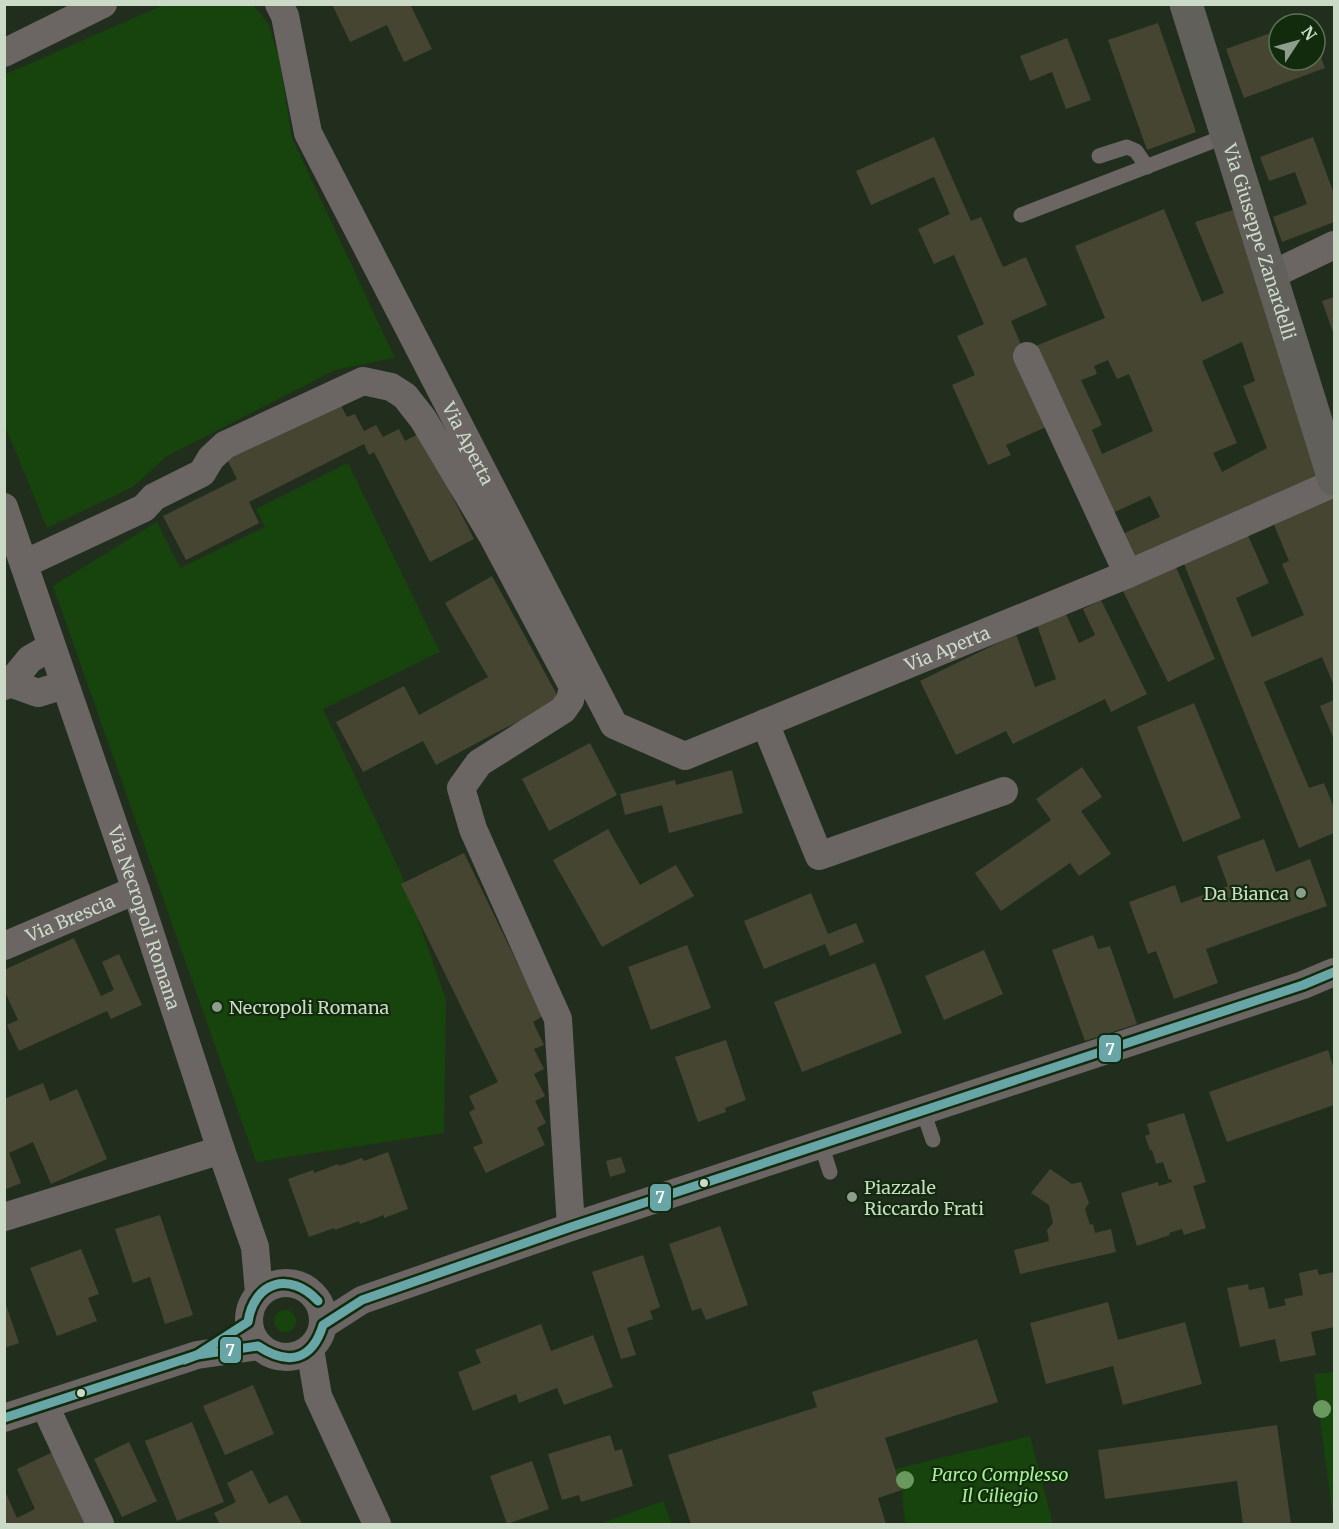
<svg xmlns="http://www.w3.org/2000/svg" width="1339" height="1529" viewBox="0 0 1339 1529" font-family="Merriweather,serif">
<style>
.green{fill:#17430d}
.building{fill:#454532;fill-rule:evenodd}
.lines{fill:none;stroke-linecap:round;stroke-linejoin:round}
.lane{stroke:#6b6664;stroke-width:15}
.street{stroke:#6b6664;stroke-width:28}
.secondary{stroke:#61605a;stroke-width:33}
.bus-1-casing{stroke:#122b0d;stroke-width:14}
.bus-1{stroke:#68a5a6;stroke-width:9}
.tree{fill:#6a9960}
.poi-dot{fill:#8f9e8c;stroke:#122b0d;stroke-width:2}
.bus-dot{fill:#cadac7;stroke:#122b0d;stroke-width:2}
.labels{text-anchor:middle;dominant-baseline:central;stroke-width:4.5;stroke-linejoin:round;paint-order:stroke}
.street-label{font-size:18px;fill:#cadac7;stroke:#122b0d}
.poi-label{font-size:18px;fill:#cadac7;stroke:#122b0d;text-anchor:start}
.park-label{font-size:18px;font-style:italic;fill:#a5f096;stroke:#122b0d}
.line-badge{stroke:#122b0d;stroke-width:2}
.badge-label{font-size:16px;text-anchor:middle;font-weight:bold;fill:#fff}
</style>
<rect width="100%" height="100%" fill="#212e1e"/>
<!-- green -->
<g class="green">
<path d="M163,5h90l15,18 12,38 12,77 103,220 -60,12 -168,86 -34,31 -86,41 -42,-102 -1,-351z"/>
<path d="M348,463l92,189 -117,57 79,166 44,124 -2,134 -188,29 -203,-576 104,-64 23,46 85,-41 -9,-18z"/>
<circle cx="285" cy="1321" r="11"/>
<path d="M1334,1372v152l-20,-150z"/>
<path d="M1030,1436l23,88h-148l-3,-34 -7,-21z"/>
<path d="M663,1501l9,23h-72z"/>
</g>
<!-- building -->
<g class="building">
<path d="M332,4h78l22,45 -28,13 -17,-37 -37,17z"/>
<path d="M1158,23l38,109 -49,18 -39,-110z"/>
<path d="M1279,30v30h36v-18l10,26 -81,30 -18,-49z"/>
<path d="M1067,38l24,62 -25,9 -14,-37 -22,9 -10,-25z"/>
<path d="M934,137l37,84 10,-4 22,50 23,-10 21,48 -36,16 11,26 -9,4 33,76 -40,18 5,10 -23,10 -36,-80 23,-10 -18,-39 27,-12 -30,-69 -20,9 -16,-35 32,-15 -16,-37 -63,28 -15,-34z"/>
<path d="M1313,137l21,57v28l-52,20 -9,-25 34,-13 -12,-32 -26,9 -9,-24z"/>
<path d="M1164,209l38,93 22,-9 -29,-71 41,-13 94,269 -199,86 -13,-28 42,-19 -10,-21 -42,19 -75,-168 72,-29 -30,-72zM1242,342l13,39 -12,5 24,62 -45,24 -9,-19 24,-10 -35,-82zM1108,360l9,19 12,-5 24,57 -51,23 -10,-24 10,-5 -21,-45 16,-6 -3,-8z"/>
<path d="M1334,297v38l-12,-34z"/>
<path d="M338,400l9,17 8,-3 9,17 12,-6 7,12 16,-8 6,12 15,-8 54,106 -44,23 -56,-110 -5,3 -5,-11 -115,58 10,21 -73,37 -23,-44 74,-37 -11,-22z"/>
<path d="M1334,496v190l-12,-29 -58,25 45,106 15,-5 10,25v25l-35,15 -117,-289 64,-28 23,52 -33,15 16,39 52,-22 -22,-51 7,-3 -17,-41z"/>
<path d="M1174,562l41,97 -47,23 -47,-95z"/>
<path d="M492,576l69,126 -60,28 -65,35 -13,-24 -60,31 -27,-50 68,-36 15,29 69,-38 -43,-74z"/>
<path d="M1101,600l46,94 -36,18 -6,-13 -92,45 -7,-13 -50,24 -36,-74 96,-47 19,53 21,-8 -19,-54 29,-11 13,29 16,-8 -12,-26z"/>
<path d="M1334,700v40l-14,-34z"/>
<path d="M1194,703l47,115 -58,24 -46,-115z"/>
<path d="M590,743l27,52 -68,36 -27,-52z"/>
<path d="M1082,767l20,30 -21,14 30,43 -32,22 -9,-13 -69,48 -26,-38 76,-53 -15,-21z"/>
<path d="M732,770l11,43 -74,20 -7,-28 -37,10 -5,-21 55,-14 1,5z"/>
<path d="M608,829l32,56 36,-20 18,31 -92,51 -49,-87z"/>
<path d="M1264,839l12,33 34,-13 17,47 -121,43 12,34 -44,16 -18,-48 -8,3 -19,-52 46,-17 6,18 47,-17 -11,-30z"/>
<path d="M464,853l79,163 -10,6 11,23 -10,4 10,20 -10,5 11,22 -10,5 11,22 -9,5 8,17 -59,28 -13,-26 10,-4 -14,-31 6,-3 -6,-13 29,-14 -97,-198z"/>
<path d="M811,893l17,41 28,-11 8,19 -34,14 -5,-12 -61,25 -20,-48z"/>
<path d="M1093,935l5,14 12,-3 27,78 -52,17 -33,-91z"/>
<path d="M74,938l27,58 13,-6 -12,-28 17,-8 23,51 -31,14 -4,-8 -88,40 -12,-26 11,-5 -14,-30v-20z"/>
<path d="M687,945l24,63 -60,22 -23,-63z"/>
<path d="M984,950l19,44 -59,26 -19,-44z"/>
<path d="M875,963l27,70 -100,39 -28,-70z"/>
<path d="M726,1040l20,60 -21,8 1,4 -28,10 -23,-65z"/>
<path d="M1328,1050l6,19v36l-107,37 -18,-50z"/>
<path d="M43,1083l7,18 27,-12 30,70 -56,25 -18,-42 -24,11 12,30 -17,7v-91z"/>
<path d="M1184,1113l22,69 -13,4 13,42 -22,7 -2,-6 -13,4 1,2 -33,11 -16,-53 37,-11 1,4 13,-4 -1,-3 -2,1 -6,-18 -7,2 -4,-14h-2l-5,-14 5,-2 -3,-10z"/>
<path d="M388,1152l20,57 -24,9v-3l-24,9 -1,-3 -24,9 -1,-2 -25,9 -21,-58 25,-9 1,3 24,-9 1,2 23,-8 2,3z"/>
<path d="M621,1157l5,15 -16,5 -4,-16z"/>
<path d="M1050,1169l22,15 9,-2 8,21 -4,6 5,16 3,-1 2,9 16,-4 5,23 -96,22 -6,-24 35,-9 -2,-11 6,-7 -4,-18 -18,-12z"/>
<path d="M160,1215l33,100 -28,9 -15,-47 -17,6 -18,-54z"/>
<path d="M720,1226l28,79 -42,15 -5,-12 -9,3 -23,-67z"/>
<path d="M81,1249l18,45 -11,4 9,23 -40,15 -27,-68z"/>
<path d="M643,1255l17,52 -10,4 3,8 -26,9 9,27 -15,4 -29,-87z"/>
<path d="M1317,1269l2,6 15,-3v55l-23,5 5,23 -36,7 -5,-23 -35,8 -13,-59 21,-4 1,6 15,-3 5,22 17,-4 -2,-6 19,-4 -4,-22z"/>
<path d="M4,1299l15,44 -15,5z"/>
<path d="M1108,1302l10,38 67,-18 17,62 -79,21 -10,-39 -67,18 -16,-61z"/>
<path d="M541,1324l10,27 42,-16 20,52 -49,18 -7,-17 -38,15 -3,-9 -43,17 -15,-39 23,-9 -6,-13z"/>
<path d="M977,1339l21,63 -113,36 17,52 -24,8 8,26h-195l-23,-69 149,-48 -5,-15z"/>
<path d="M253,1385l21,49 -49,21 -22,-49z"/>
<path d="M192,1422l32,80 -47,19 -32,-80z"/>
<path d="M1277,1425l14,99h-48l-6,-43 -132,18 -7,-49z"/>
<path d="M610,1435l5,16 7,-2 11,37 -52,16 -2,-7 -17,5 -14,-46z"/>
<path d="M129,1442l28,59 -35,16 -28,-58z"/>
<path d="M55,1451l35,73h-86v-35l13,29 18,-9 -18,-40z"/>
<path d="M532,1461l17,48 -42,15 -17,-48z"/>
<path d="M252,1470l17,34 18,-9 15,29h-82l-6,-11 22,-11 -9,-19z"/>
</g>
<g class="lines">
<!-- lane -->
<g class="lane">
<path d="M1099,156l28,-9 9,4 11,16"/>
<path d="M1021,215l205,-79"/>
<path d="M923,1111l10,29"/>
<path d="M821,1144l9,28"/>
</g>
<!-- street -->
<g class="street">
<path id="s1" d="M279,4l6,12 23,117 306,592 71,31 443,-182 206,-91"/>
<path d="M4,53l99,-49"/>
<path d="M1269,276l65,-31"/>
<path d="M1027,356l101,218"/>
<path id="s2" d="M4,507l132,383 85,260 34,97 4,46"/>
<path d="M24,564l120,-56 10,-11 48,-24 9,-15 14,-13 138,-64 28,6 14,9 18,23 69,116 81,152 -3,13 -7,10 -84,53 -18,25 12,41 85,190 13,208"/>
<path d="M10,683l28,10 26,-8"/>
<path d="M4,686l6,-3 20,-24 21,-12"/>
<path d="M765,723l54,133 185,-65"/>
<path id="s3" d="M4,946l132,-56"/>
<path d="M4,1217l217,-67"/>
<circle cx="286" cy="1320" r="37"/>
<path d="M323,1325l39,-25 209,-73 732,-242 31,-13"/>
<path d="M310,1349l8,47 59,128"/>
<path d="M45,1406l55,118"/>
<path d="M4,1418l193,-63 61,-9"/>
</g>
<!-- secondary -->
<path class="secondary" id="s4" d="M1186,4l148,475"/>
<!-- bus-1 casing -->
<g class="bus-1-casing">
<g id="bus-1">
<path d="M184,1360l13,-5 51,-33c6,-41 42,-51 70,-21"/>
<path d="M4,1418l193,-63 61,-9c30,20 54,15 65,-21l39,-25 209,-73 732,-242 31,-13"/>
</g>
</g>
<!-- bus-1 -->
<use href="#bus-1" class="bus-1"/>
</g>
<!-- trees -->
<g class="tree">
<circle cx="1322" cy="1409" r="9"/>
<circle cx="905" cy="1480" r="9"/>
</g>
<!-- markers -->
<g class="poi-dot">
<circle cx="1301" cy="893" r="6"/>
<circle cx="217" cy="1007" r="6"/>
<circle cx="852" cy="1197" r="6"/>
</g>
<g class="bus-dot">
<circle cx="704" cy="1183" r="5"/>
<circle cx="81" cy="1393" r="5"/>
</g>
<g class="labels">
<!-- street labels -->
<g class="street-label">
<text stroke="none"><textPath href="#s4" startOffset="249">Via Giuseppe Zanardelli</textPath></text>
<text stroke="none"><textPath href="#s1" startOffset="482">Via Aperta</textPath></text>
<text stroke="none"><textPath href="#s1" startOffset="1160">Via Aperta</textPath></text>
<text stroke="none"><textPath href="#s2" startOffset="434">Via Necropoli Romana</textPath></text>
<text stroke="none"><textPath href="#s3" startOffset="72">Via Brescia</textPath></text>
</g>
<!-- poi labels -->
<g class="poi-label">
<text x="1289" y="893" text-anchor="end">Da Bianca</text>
<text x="229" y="1007">Necropoli Romana</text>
<text x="864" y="1187">Piazzale<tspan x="864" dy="21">Riccardo Frati</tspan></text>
</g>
<!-- park labels -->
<g class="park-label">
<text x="1000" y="1474">Parco Complesso<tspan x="1000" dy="21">Il Ciliegio</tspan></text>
</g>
</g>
<g class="line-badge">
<rect x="1098" y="1034" width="24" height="29" rx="6" fill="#68a5a6"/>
<rect x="649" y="1183" width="23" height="29" rx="6" fill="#68a5a6"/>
<rect x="219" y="1336" width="23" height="28" rx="6" fill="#68a5a6"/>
</g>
<g class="badge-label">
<text x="1110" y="1055">7</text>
<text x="660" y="1203">7</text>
<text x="230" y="1356">7</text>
</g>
<!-- border -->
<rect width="1339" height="1529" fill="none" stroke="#cadac7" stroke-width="12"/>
<!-- north arrow -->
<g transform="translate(1297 42) rotate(54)"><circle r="28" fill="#122b0d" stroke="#5c7157" stroke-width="1.5"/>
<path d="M0-4.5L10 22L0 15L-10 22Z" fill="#8f9e8c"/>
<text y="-9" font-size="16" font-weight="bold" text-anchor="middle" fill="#cadac7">N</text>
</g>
</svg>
